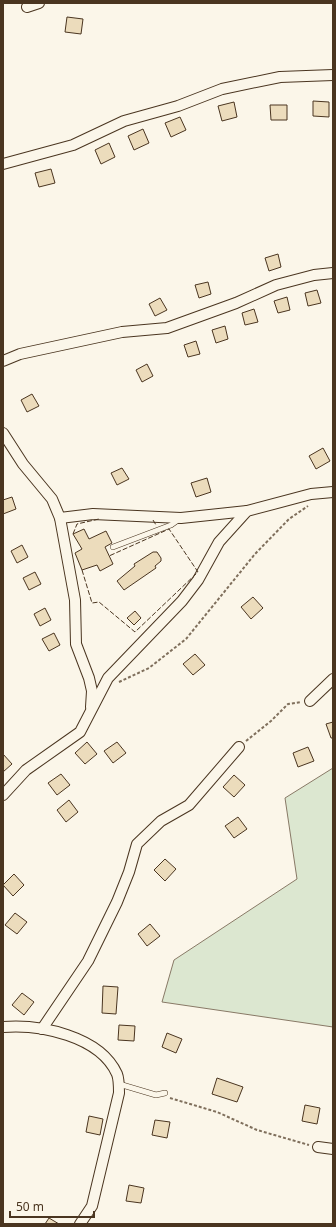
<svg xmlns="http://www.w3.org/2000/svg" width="336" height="1227" viewBox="0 0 336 1227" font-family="'Noto Sans',sans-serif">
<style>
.green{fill:#dce7d0;stroke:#887966}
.building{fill:#ecdcbc;stroke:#4a3520}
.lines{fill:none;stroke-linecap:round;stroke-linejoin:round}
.service-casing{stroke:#4a3520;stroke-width:6}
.minor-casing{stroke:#4a3520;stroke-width:12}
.path{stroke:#7f6f5c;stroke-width:2;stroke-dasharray:3 2;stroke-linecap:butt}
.service{stroke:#fbf6e9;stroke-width:5}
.minor{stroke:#fbf6e9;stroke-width:10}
.fence{stroke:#4a3520;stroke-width:1;stroke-dasharray:5 2;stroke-linecap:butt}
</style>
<rect width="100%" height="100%" fill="#fbf6e9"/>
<!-- green -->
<path class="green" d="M333,768v259l-171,-25 12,-42 123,-81 -12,-81z"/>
<!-- building -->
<g class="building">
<path d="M67,17l16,2 -2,15 -16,-2z"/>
<path d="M313,101l16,1v15l-16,-1z"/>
<path d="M234,102l3,15 -15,4 -4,-15z"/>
<path d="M270,105h17v15h-16z"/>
<path d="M180,117l6,13 -15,7 -6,-14z"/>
<path d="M143,129l6,14 -15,7 -6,-14z"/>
<path d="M109,143l6,14 -14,7 -6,-14z"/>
<path d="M51,169l4,14 -16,4 -4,-14z"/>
<path d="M278,254l3,13 -12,4 -4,-13z"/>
<path d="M208,282l3,12 -12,4 -4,-13z"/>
<path d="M317,290l4,13 -13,3 -3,-13z"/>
<path d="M287,297l3,13 -12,3 -4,-12z"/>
<path d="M160,298l7,12 -12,6 -6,-12z"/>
<path d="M254,309l4,13 -13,3 -3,-12z"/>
<path d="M225,326l3,13 -12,4 -4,-13z"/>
<path d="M196,341l4,13 -12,3 -4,-12z"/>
<path d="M147,364l6,12 -11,6 -6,-12z"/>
<path d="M32,394l7,12 -12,6 -6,-12z"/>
<path d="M323,448l7,13 -14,8 -7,-13z"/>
<path d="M122,468l7,11 -12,6 -6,-12z"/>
<path d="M207,478l4,14 -15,5 -5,-14z"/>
<path d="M12,497l4,12 -13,5v-14z"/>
<path d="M84,529l5,10 17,-8 6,12 -7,4 8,17 -13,7 -3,-6 -15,5 -7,-17 7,-4 -9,-15z"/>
<path d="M22,545l6,12 -11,6 -6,-12z"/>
<path d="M153,552h4l4,6v3l-6,5 1,2 -32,22 -7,-9 18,-15 -1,-2z"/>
<path d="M35,572l6,12 -12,6 -6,-12z"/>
<path d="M253,597l10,11 -12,11 -10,-12z"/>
<path d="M45,608l6,12 -11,6 -6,-12z"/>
<path d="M135,611l6,7 -7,7 -7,-7z"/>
<path d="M54,633l6,12 -11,6 -7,-12z"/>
<path d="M195,654l10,11 -12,10 -10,-11z"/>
<path d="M333,722v16h-2l-5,-14z"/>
<path d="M87,742l10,12 -12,10 -10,-11z"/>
<path d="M117,742l9,11 -13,10 -9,-12z"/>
<path d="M308,747l6,14 -16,6 -5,-14z"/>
<path d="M3,754l9,10 -9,8z"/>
<path d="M61,774l9,11 -13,10 -9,-12z"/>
<path d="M234,775l11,10 -11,12 -11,-10z"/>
<path d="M69,800l9,12 -12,10 -9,-12z"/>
<path d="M238,817l9,12 -13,9 -9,-12z"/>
<path d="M165,859l11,10 -11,12 -11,-11z"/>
<path d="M14,874l10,11 -11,11 -10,-11z"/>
<path d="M15,913l12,9 -10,12 -12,-9z"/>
<path d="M150,924l10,12 -13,10 -9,-12z"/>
<path d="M103,986l15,1 -2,27 -14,-1z"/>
<path d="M22,993l12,9 -10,13 -12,-10z"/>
<path d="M119,1025l16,1 -1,15 -16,-1z"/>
<path d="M167,1033l15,6 -6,14 -14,-6z"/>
<path d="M217,1078l26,9 -6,15 -25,-8z"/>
<path d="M305,1105l15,3 -3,16 -15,-3z"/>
<path d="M89,1116l14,3 -3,16 -14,-3z"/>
<path d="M155,1120l15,2 -3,16 -15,-3z"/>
<path d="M129,1185l15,3 -3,15 -15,-2z"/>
<path d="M49,1218l10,6h-14z"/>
</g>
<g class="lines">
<!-- service casing -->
<g class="service-casing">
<g id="service">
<path d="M113,547l58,-22 7,-5"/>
<path d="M119,1084l37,11 9,-2"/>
</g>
</g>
<!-- minor casing -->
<g class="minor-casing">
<g id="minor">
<path d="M27,7l12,-4"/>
<path d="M3,164l70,-19 51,-24 54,-15 44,-17 58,-12 53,-2"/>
<path d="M3,361l17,-7 102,-22 45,-4 69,-25 40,-18 38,-10 19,-2"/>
<path d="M3,433l20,31 29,35 8,19 15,82 1,44 13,34 3,13 -1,16"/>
<path d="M60,518l33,-4 88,4 66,-7"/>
<path d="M310,701l23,-22"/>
<path d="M3,795l23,-25 54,-38 28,-54 74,-77 16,-21 21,-38 28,-31 64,-17 22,-2"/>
<path d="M3,1027c37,-3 97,9 114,47 2,5 2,13 2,19l-27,113 -12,18"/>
<path d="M42,1029l46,-68 29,-59 12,-30 8,-28 24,-23 28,-16 50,-58"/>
<path d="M318,1147l15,2"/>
</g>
</g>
<!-- path -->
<g class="path">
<path d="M119,682l30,-14 37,-29 69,-85 34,-35 19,-13"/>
<path d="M246,741l25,-20 17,-17 13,-2"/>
<path d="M170,1098l47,14 40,18 52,15"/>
</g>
<!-- service -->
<use href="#service" class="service"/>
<!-- minor -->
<use href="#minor" class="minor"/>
<!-- fence -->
<g class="fence">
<path d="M153,520l3,5"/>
<path d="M73,534l4,-10 22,-5"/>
<path d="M82,570l10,33 7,-1 36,30 63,-60 -29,-43 -60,27"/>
</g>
</g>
<!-- border -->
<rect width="336" height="1227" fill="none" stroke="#4a3520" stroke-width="8"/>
<!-- scale -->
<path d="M10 1211v6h84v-6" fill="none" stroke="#4a3520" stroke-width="2"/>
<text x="16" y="1211" font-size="12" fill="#4a3520" stroke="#fbf6e9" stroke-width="3" paint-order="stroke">50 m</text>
</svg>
